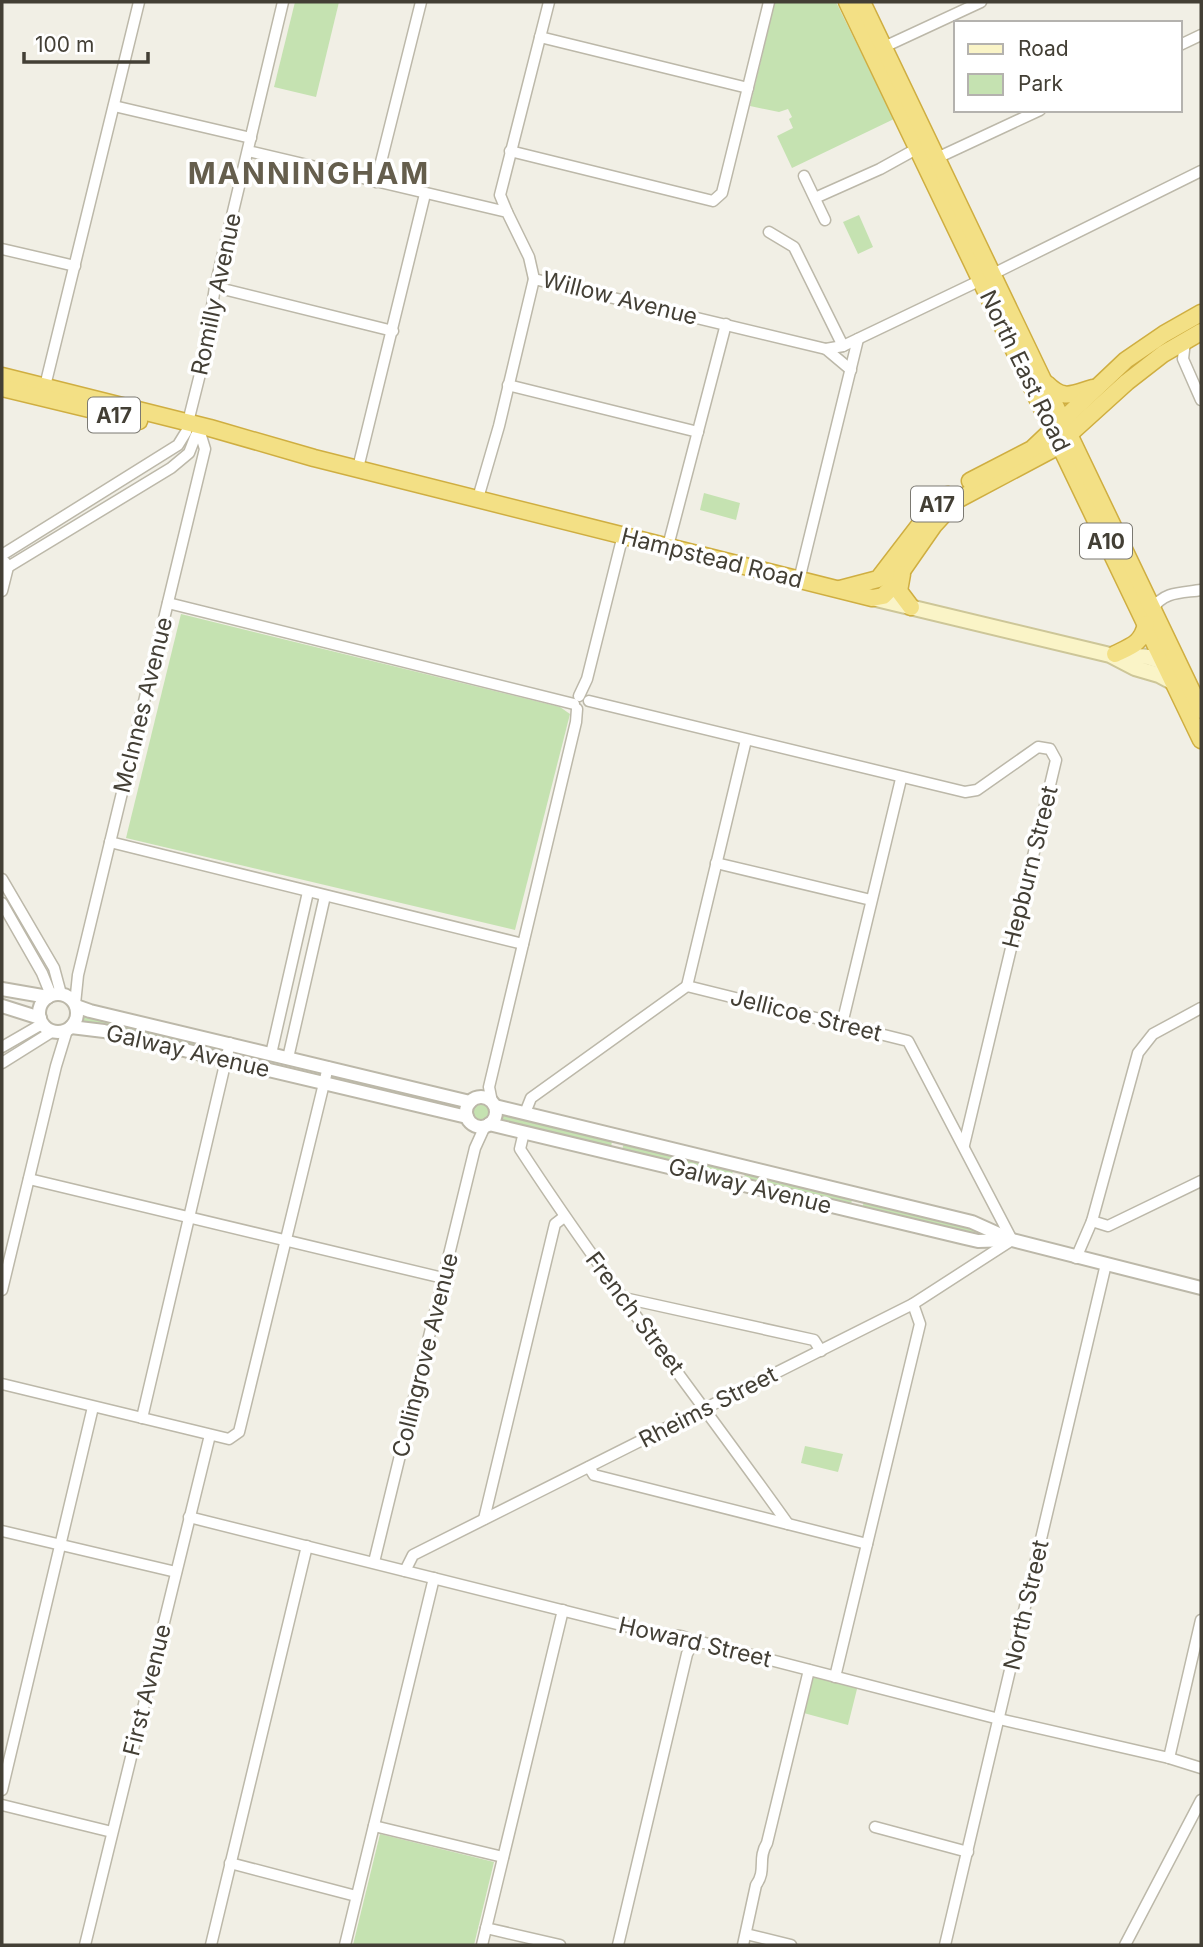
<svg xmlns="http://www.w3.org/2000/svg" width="1203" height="1947" viewBox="0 0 1203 1947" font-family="Inter,sans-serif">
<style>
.green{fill:#c5e2b1}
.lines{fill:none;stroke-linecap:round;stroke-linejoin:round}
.minor-casing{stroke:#bcb8a9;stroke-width:13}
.tertiary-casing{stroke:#bcb8a9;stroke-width:16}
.secondary-casing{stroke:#cdc698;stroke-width:18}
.trunk-casing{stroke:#cfae41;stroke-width:19}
.minor{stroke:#fff;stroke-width:10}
.tertiary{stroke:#fff;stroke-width:12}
.secondary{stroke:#faf4c7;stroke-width:14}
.trunk{stroke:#f3e085;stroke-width:16}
.labels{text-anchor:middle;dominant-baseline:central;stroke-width:7;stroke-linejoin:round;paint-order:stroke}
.shield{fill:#fff;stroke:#7b7972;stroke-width:2}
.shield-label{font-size:21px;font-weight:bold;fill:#433f35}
.street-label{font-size:23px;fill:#433f35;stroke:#fff}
.district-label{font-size:30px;font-weight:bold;letter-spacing:2px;fill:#655e4d;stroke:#fff}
</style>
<rect width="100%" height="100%" fill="#f1efe5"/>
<!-- green -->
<g class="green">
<path d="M295,2h44l-23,95 -42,-10z"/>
<path d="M775,2h61l58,117 -102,49 -15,-32 16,-8 -4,-9 3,-2 -4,-8 -9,3 -29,-6z"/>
<path d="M859,215l14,32 -15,7 -15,-32z"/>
<path d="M704,493l36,10 -4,17 -36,-10z"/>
<path d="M181,614l379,93 10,7 -55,216 -389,-92z"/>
<path d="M81,1013l138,35 -2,6 -140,-29z"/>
<path d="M333,1074l131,30 -2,9 -131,-32z"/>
<circle cx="481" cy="1112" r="11"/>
<path d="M501,1112l111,28 -1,9 -113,-26z"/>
<path d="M624,1143l109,27 -1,7 -110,-27z"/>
<path d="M746,1172l106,27 -1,7 -108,-27z"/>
<path d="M864,1202l95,22 22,10 -119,-26z"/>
<path d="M805,1446l38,8 -5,18 -37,-9z"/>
<path d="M810,1673l48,12 -10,40 -48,-13z"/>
<path d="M380,1834l114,28 -20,83h-121z"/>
</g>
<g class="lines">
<!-- minor casing -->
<g class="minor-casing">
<g id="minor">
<path d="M540,37l208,51"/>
<path d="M1180,45l21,-10"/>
<path d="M884,47l97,-45"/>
<path d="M114,106l137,32"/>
<path d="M248,151l259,61 22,45 5,22 292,70 17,-3 138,-66"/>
<path d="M510,151l203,50 9,-8 47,-191"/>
<path d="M937,158l103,-48"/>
<path d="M804,176l21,44"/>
<path d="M376,182l45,-180"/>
<path d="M815,198l65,-29 38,-21"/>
<path d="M507,212l-7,-17 49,-193"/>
<path d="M769,232l25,15 49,99"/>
<path d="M2,249l73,17"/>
<path d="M993,274l208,-103"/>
<path d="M215,287l178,44"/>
<path d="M1185,341l-2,18 18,41"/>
<path d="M826,349l25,21"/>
<path d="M508,385l190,47"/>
<path d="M45,386l94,-384"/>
<path d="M188,422l16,-64 11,-71 68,-285"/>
<path d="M358,468l67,-274"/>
<path d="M478,498l21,-72 35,-147"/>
<path d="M668,546l58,-222"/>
<path d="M2,555l176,-110 8,-13"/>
<path d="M8,567l163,-99 18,-15 7,-18"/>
<path d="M799,580l59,-241"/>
<path d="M2,591l6,-24 -3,-5"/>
<path d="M168,603l406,101"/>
<path d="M1153,609c10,-18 30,-16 48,-19"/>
<path d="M579,696l8,-17 36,-144"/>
<path d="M589,701l376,91 12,-2 61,-43 12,2 6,11 -92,385"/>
<path d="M110,842l413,102"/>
<path d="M716,863l155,37"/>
<path d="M2,879l52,89 7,26"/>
<path d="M2,903l40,70 9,22"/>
<path d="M687,986l59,-246"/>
<path d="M75,1004l3,-29 127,-526 -4,-13"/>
<path d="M842,1024l59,-245"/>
<path d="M2,1047l40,-23"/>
<path d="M271,1054l37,-162"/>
<path d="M288,1058l37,-162"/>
<path d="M2,1063l51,-32"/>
<path d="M492,1102l-3,-15 87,-365 1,-13"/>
<path d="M524,1132l-4,17c84,129 179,250 268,375"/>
<path d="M29,1179l414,99"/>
<path d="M1092,1221l16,5 93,-45"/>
<path d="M1076,1258l16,-37 46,-168 15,-19 48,-26"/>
<path d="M2,1290l54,-224 11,-36"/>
<path d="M624,1298l190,42 7,11"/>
<path d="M2,1384l227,55 10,-7 89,-365"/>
<path d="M142,1418l88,-375"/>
<path d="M589,1467l5,8 273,69"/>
<path d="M189,1517l472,118c13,1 22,-2 32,8h12l294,76 170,39 32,10"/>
<path d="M484,1519l71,-295 9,-7"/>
<path d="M2,1531l174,41"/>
<path d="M374,1562l101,-414 10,-22"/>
<path d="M405,1571l8,-16 500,-251 99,-64 -104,-199 -221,-55 -156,112 -6,15"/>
<path d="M835,1677l85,-353 -7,-20"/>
<path d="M1169,1758l32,-138"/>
<path d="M2,1790l91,-383"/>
<path d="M2,1805l110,27"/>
<path d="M374,1826l129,31"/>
<path d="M875,1827l93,25"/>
<path d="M230,1863l126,33"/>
<path d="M486,1928l74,17"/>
<path d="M746,1934l45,11"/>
<path d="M85,1945l125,-510"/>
<path d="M211,1945l96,-399"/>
<path d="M345,1945l89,-367"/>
<path d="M482,1945l81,-335"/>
<path d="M618,1945l69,-291 6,-11"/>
<path d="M743,1945l13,-60c11,-15 1,-26 11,-42l42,-173"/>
<path d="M945,1945l161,-681"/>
<path d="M1125,1945l76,-145"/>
</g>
</g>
<!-- tertiary casing -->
<g class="tertiary-casing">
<g id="tertiary">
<path d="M2,989l46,8"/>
<circle cx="58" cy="1013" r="19"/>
<path d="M2,1006l38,12"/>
<path d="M76,1006l14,5 380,91"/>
<path d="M71,1027l33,4 363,86"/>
<circle cx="481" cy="1112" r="15"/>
<path d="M495,1106l477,116 40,18 189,48"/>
<path d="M489,1124l476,114 13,3 33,-1"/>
</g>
</g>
<!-- secondary casing -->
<g class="secondary-casing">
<g id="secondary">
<path d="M872,598l238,57 25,13 24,7 15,8"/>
<path d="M1116,654l32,3 15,5"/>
</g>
</g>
<!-- trunk casing -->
<g class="trunk-casing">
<g id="trunk">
<path d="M847,2l354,738"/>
<path d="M862,2c114,235 225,472 339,708"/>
<path d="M2,376l208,52 104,30 558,140 11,-2 5,-5 46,-66 23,-25 96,-51 74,-67 36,-28 38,-22"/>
<path d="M1047,384c17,17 25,10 46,4"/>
<path d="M2,388l137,33"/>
<path d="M970,481l62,-32 94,-89 38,-26 37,-21"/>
<path d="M902,574l-3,17 12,16"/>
<path d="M840,589l38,-10 53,-69 17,-15"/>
<path d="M1115,654c17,-8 27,-11 31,-30"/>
</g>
</g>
<!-- minor -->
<use href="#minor" class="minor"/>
<!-- tertiary -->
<use href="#tertiary" class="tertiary"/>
<!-- secondary -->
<use href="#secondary" class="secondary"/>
<!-- trunk -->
<use href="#trunk" class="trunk"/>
</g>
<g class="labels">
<!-- shield labels -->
<g class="shield">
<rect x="88" y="397.5" width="52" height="35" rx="5"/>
<rect x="911" y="486.5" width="52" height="35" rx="5"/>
<rect x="1080" y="523.5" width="52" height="35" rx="5"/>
</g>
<g class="shield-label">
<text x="114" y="415">A17</text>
<text x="937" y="504">A17</text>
<text x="1106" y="541">A10</text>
</g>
<!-- street labels -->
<g class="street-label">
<text transform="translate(216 294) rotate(-78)">Romilly Avenue</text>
<text transform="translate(620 298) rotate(14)">Willow Avenue</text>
<text transform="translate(1025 371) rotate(64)">North East Road</text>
<text transform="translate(712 558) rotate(14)">Hampstead Road</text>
<text transform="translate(143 705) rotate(-76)">McInnes Avenue</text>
<text transform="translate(1030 867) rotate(-76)">Hepburn Street</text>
<text transform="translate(806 1015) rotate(14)">Jellicoe Street</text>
<text transform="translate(188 1051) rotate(13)">Galway Avenue</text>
<text transform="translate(750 1186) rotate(14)">Galway Avenue</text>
<text transform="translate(635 1313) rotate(53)">French Street</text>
<text transform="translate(425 1355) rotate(-76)">Collingrove Avenue</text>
<text transform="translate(708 1407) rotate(-27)">Rheims Street</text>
<text transform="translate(1026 1605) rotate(-77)">North Street</text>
<text transform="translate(695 1642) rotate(13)">Howard Street</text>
<text transform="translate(147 1690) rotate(-76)">First Avenue</text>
</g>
<!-- district labels -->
<g class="district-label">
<text x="309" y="173">MANNINGHAM</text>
</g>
</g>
<!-- border -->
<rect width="1203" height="1947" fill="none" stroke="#433f35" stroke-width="7"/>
<!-- legend -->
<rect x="954" y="21" width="228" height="91" fill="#ffffff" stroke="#b4b2ae" stroke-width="2"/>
<rect x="968" y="44" width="35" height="10" fill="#faf4c7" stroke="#b4b2ae" stroke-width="2"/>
<text x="1018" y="56" font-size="21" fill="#433f35">Road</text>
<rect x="968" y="74" width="35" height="21" fill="#c5e2b1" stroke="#b4b2ae" stroke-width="2"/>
<text x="1018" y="91" font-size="21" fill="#433f35">Park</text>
<!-- scale -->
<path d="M24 52v10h124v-10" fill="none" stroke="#433f35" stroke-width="3.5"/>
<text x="35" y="52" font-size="21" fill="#433f35" stroke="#ffffff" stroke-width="5" paint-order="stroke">100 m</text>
</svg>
